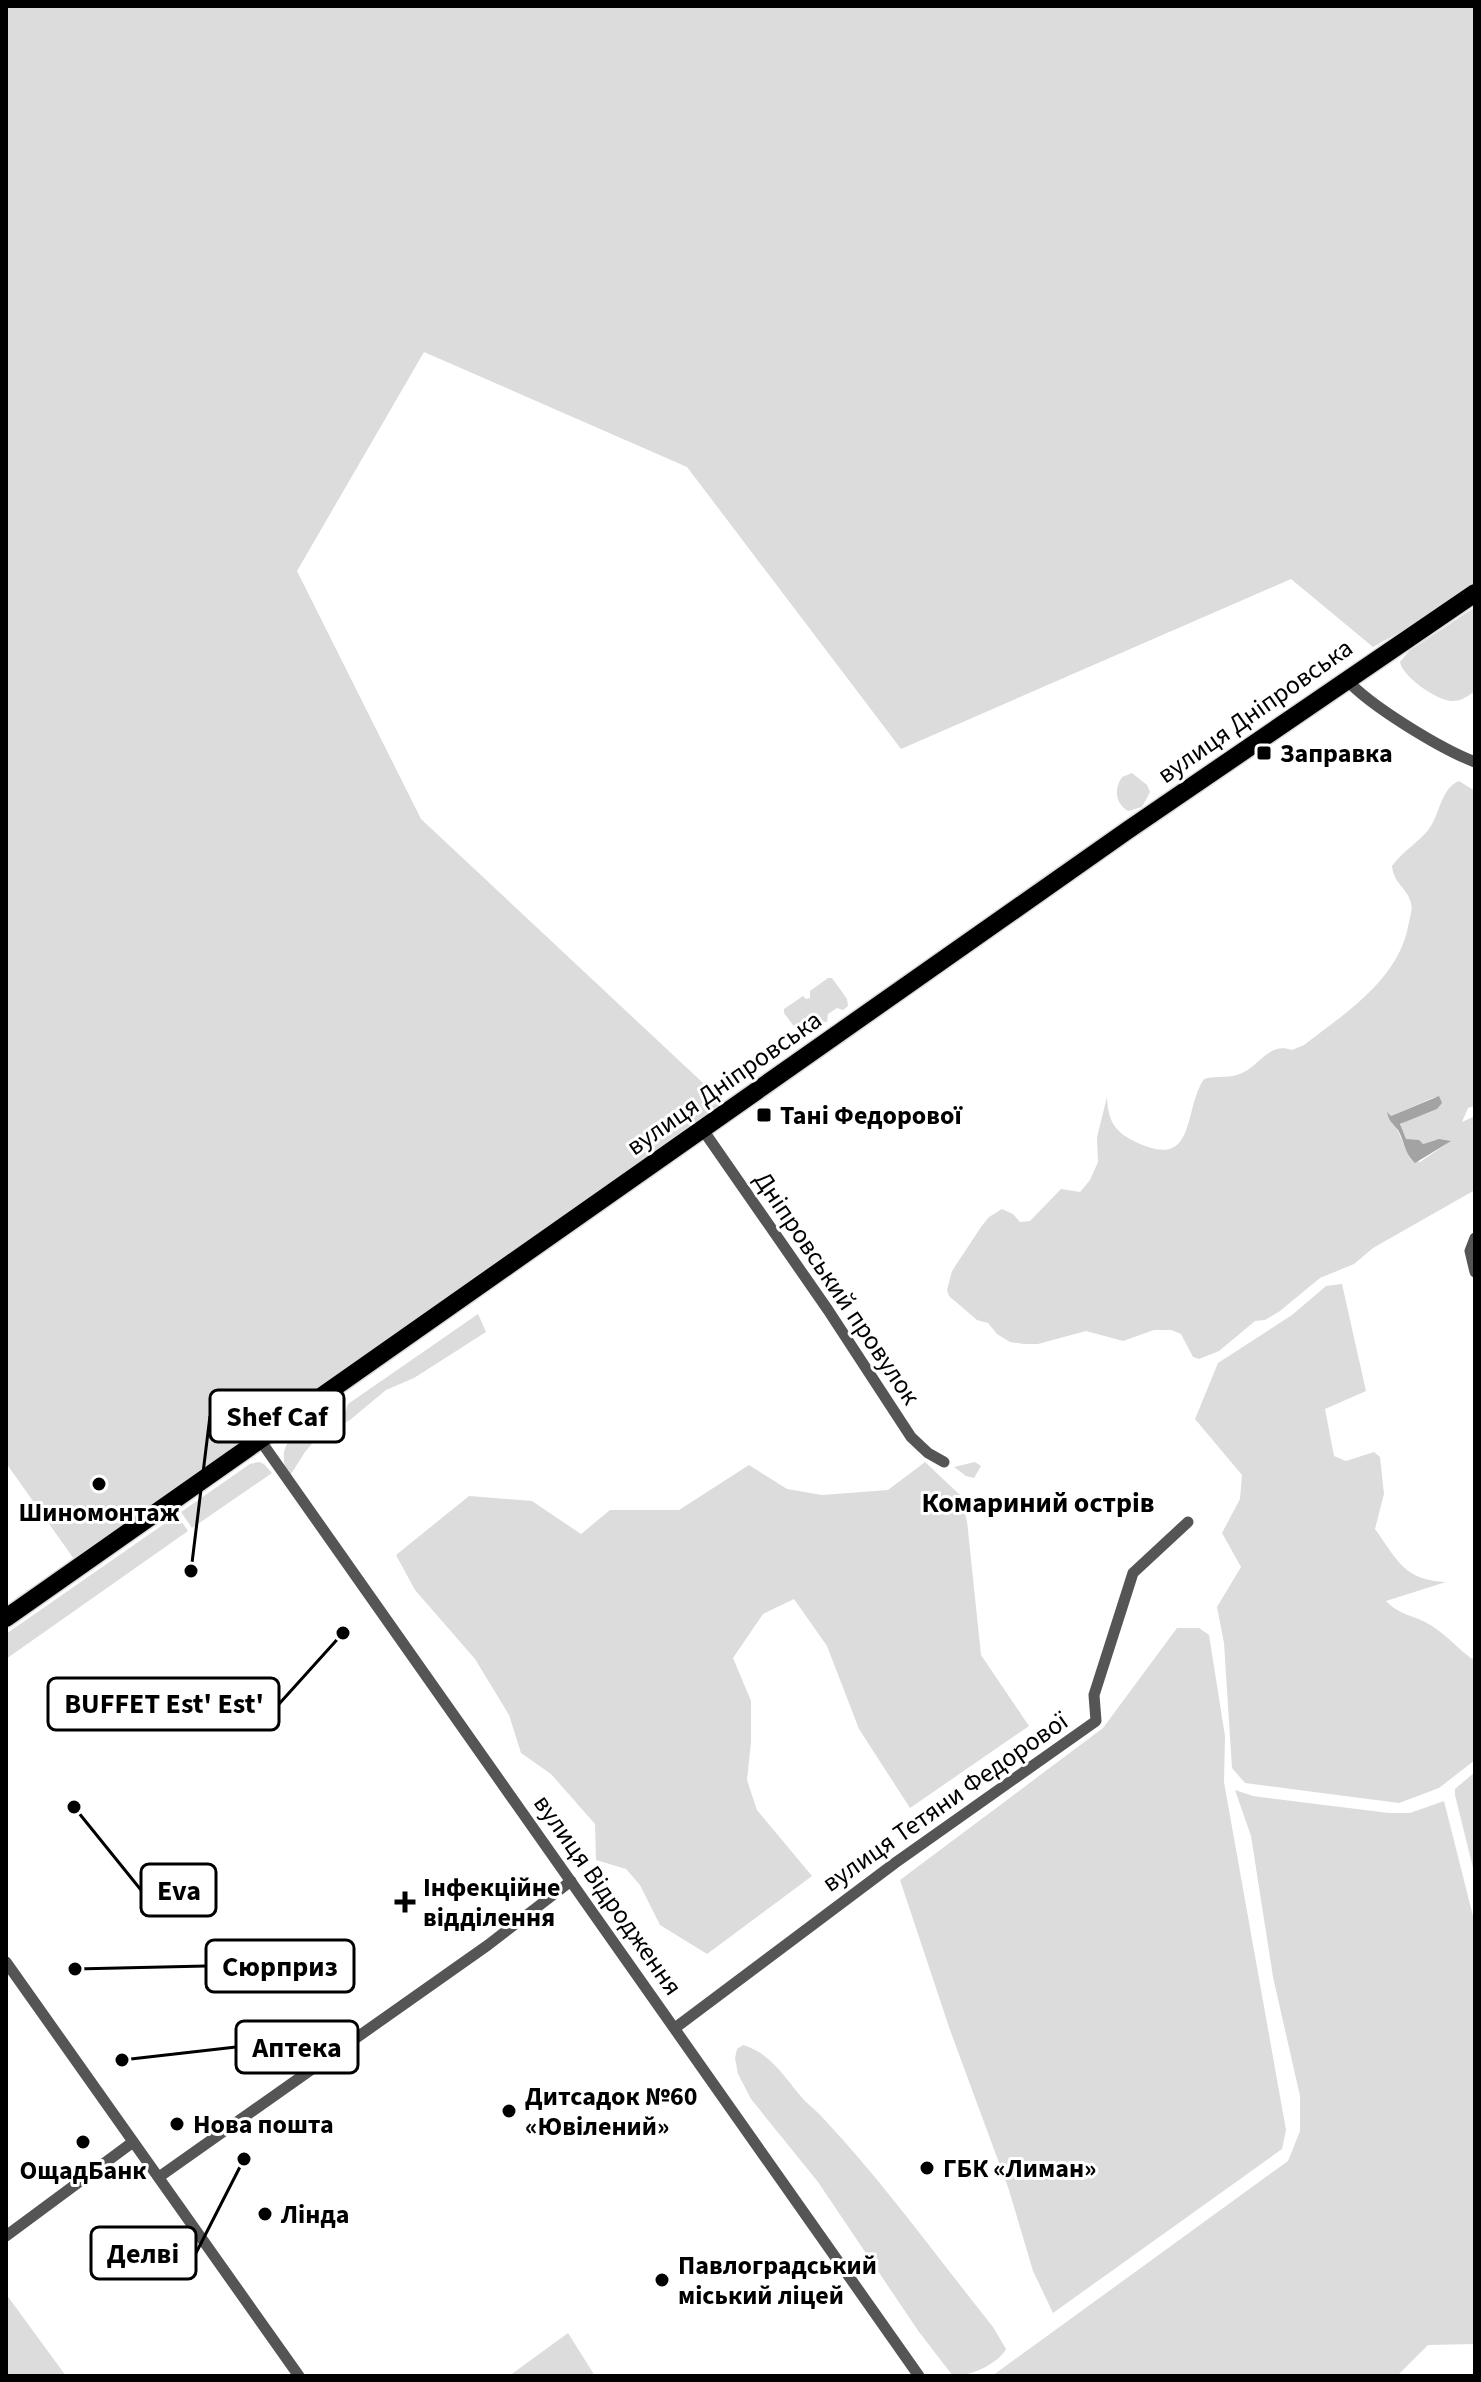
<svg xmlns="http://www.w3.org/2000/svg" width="1481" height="2382" viewBox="0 0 1481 2382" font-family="'Source Sans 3',sans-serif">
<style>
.green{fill:#dcdcdc;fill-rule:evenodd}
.water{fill:#a3a3a3}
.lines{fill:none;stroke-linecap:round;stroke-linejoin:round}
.trunk-casing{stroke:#dbdbdb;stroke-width:21}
.minor{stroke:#555;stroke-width:11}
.trunk{stroke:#000;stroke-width:18}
.poi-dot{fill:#000;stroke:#fff;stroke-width:3}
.labels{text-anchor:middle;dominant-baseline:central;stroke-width:6;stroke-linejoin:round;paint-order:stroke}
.street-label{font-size:26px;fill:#000;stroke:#fff}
.poi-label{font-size:26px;font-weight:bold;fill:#000;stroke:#fff;text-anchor:start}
.neighbourhood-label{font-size:28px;font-weight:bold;fill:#000;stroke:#fff}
.leader{fill:none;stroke:#000;stroke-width:3}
.callout-dot{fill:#000;stroke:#fff;stroke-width:3}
.callout{fill:#fff;stroke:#000;stroke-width:3}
.callout-label{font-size:28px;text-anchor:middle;font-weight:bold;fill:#000}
</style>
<rect width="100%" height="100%" fill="#fff"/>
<!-- green -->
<g class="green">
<path d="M6,6h1469v584l-102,57 -82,-68 -390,170 -214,-282 -263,-115 -127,219 124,248 313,293 -653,457 -75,-106z"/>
<path d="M1475,607v84c-7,5 -15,11 -24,10 -15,-1 -49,-25 -51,-39l9,-11z"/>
<path d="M1132,773l15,12 3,7 -8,15 -14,4c-13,-8 -14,-22 -6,-34z"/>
<path d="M1459,781l16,10v315l-7,2 -6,14 13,-6v74l-102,58 -19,16 -34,14 -40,33 -15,9 -10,1 -36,30 -20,8 -6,-2 -12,-23 -10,-4h-17l-31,11 -37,-10 -48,13h-14l-14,-2 -13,-8 -9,-11 -11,-3 -28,-24 -2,-6 5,-19 29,-44 8,-10 13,-8 11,5 7,8 10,-1 31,-32 19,3 10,-12 8,-18 -1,-25 10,-40c1,20 5,32 23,42 68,36 52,-27 74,-60 13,-4 27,0 38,-6 19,-9 27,-31 50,-23l12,-5c40,-31 93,-64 104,-118 1,-7 5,-17 3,-24 -4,-16 -17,-18 -19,-37 11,-15 28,-25 37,-37 11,-15 12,-41 30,-48zM1435,1097l2,12 -33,13 -5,4 7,13 17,5 12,-4 14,2 -29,20 -9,-2 -20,-44z"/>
<path d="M828,978h4l15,21 1,7 -5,4 -6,-2 -9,6 -1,8 -8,-1 -9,6v8l-8,2 -18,-24v-4l19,-13 3,3 4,-1v-7z"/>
<path d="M1342,1284l24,107 -41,18 9,47 12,5 28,-9 6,5 4,37 -9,35c23,32 29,51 71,53l-60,19c10,12 25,14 39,21 20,10 32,27 50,39v99l-36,28 -40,15 -154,-20 -13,-15 -8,-125 -7,-36 24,-40 -19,-34 18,-34 2,-24 -47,-56 23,-56 74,-48 34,-29z"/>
<path d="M478,1314l8,18 -72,46 -28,12 -36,30 -28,15 5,-16 6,2 12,-8 3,-9z"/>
<path d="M321,1417l-4,21 -12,14 -16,25c-16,-35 7,-42 32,-60z"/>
<path d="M259,1462l5,2 8,9 -80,55 -11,-16 69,-48z"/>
<path d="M925,1462l35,33 7,26 14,134 48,71 -119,82 -51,-79 -32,-83 -33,-47 -31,15 -30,44 18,43v41l-4,38 10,30 55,66 -105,78 -47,-29 -20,-40 -14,-16 -30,-9 -1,-36 -44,-50 -30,-21 -12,-38 -34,-56 -60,-69 -19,-35 73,-59 63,5 49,33 29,-24h69l70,-45 38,24 35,6 66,-5z"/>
<path d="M975,1462l6,4 -7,12 -8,-2 -12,-9z"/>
<path d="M177,1515l11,16 -182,128v-25z"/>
<path d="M1177,1628h22l10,7 16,101 -1,46 62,348 -4,19 -229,164 -20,-42 -24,-81 -59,-160 -50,-150 203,-152z"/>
<path d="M1475,1772v104l-20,-81v-6z"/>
<path d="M1235,1790l18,6 136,17h21l34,-12 31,123v420l-47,1 -31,31h-405l296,-215 12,-30v-35l-27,-119 -22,-141z"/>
<path d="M743,2045c30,9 43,35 62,56 6,6 13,11 18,17 61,65 114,139 170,209l13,22c-9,16 -36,27 -53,27l-34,-44 -101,-150 -67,-83 -13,-25 -3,-16 2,-9z"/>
<path d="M6,2294l60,82h-60z"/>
<path d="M568,2333l27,43h-86z"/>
</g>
<!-- water -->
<path class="water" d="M1439,1096l3,7 -5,6 -37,15 6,15 13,1 4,4 16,-5 12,2 -36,22c-11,-10 -10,-21 -17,-33 -5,-7 -9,-8 -11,-18l4,4z"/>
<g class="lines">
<!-- trunk casing -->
<g class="trunk-casing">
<path id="trunk" d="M6,1618l1122,-788 347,-237"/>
</g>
<!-- minor -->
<g class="minor">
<path d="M1346,679c24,27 95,70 129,83"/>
<path d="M703,1130l125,180 83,127 17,16 16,9"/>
<path d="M1475,1238l-5,13 5,21"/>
<path d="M260,1440l659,936"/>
<path d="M6,1962l293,414"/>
<path d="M675,2028l220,-165 201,-142 -2,-26 39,-122 55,-51"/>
<path d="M159,2177l329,-232 83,-64"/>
<path d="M6,2236l127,-94"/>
</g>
<!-- trunk -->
<use href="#trunk" class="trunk"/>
</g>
<!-- markers -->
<g class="poi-dot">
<rect x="1256" y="745" width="16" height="16" rx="4"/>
<rect x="756" y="1107" width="16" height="16" rx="4"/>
<circle cx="99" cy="1484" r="8"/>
<path d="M401 1890h8v8h8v8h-8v8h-8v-8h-8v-8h8z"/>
<circle cx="509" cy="2111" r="8"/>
<circle cx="177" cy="2124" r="8"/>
<circle cx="83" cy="2142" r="8"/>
<circle cx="927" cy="2168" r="8"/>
<circle cx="265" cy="2214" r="8"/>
<circle cx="662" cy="2280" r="8"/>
</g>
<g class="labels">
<!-- street labels -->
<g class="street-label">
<text transform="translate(1255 711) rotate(-35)">вулиця Дніпровська</text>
<text transform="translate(724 1083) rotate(-35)">вулиця Дніпровська</text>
<text transform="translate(837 1288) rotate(56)">Дніпровський провулок</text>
<text transform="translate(945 1802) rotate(-35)">вулиця Тетяни Федорової</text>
<text transform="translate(608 1895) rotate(55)">вулиця Відродження</text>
</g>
<!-- poi labels -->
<g class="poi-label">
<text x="1280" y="753">Заправка</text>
<text x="780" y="1115">Тані Федорової</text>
<text x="99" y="1512" text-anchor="middle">Шиномонтаж</text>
<text x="423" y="1887">Інфекційне<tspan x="423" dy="30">відділення</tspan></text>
<text x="525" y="2096">Дитсадок №60<tspan x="525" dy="30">«Ювілений»</tspan></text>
<text x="193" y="2124">Нова пошта</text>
<text x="943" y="2168">ГБК «Лиман»</text>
<text x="83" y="2170" text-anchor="middle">ОщадБанк</text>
<text x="281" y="2214">Лінда</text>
<text x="678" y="2265">Павлоградський<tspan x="678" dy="30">міський ліцей</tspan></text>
</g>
<!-- neighbourhood labels -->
<g class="neighbourhood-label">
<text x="1038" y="1503">Комариний острів</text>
</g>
</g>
<!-- callouts -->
<path class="leader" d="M191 1571L210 1416M343 1633L279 1704M74 1807L141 1890M75 1969L206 1966M122 2060L236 2047M244 2159L196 2253"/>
<g class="callout-dot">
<circle cx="191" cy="1571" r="8"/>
<circle cx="343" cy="1633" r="8"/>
<circle cx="74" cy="1807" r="8"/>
<circle cx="75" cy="1969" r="8"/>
<circle cx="122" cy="2060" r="8"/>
<circle cx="244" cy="2159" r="8"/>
</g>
<g class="callout">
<rect x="210" y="1390" width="134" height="52" rx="8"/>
<rect x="48" y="1678" width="231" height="52" rx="8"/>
<rect x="141" y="1864" width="75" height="52" rx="8"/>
<rect x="206" y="1940" width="148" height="52" rx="8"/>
<rect x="236" y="2021" width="122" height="52" rx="8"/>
<rect x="91" y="2227" width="105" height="52" rx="8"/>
</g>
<g class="callout-label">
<text x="277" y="1426">Shef Caf</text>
<text x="164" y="1713">BUFFET Est' Est'</text>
<text x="179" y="1900">Eva</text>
<text x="280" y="1976">Сюрприз</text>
<text x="297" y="2057">Аптека</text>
<text x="143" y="2263">Делві</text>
</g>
<!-- border -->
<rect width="1481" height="2382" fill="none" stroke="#000000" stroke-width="16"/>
</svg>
